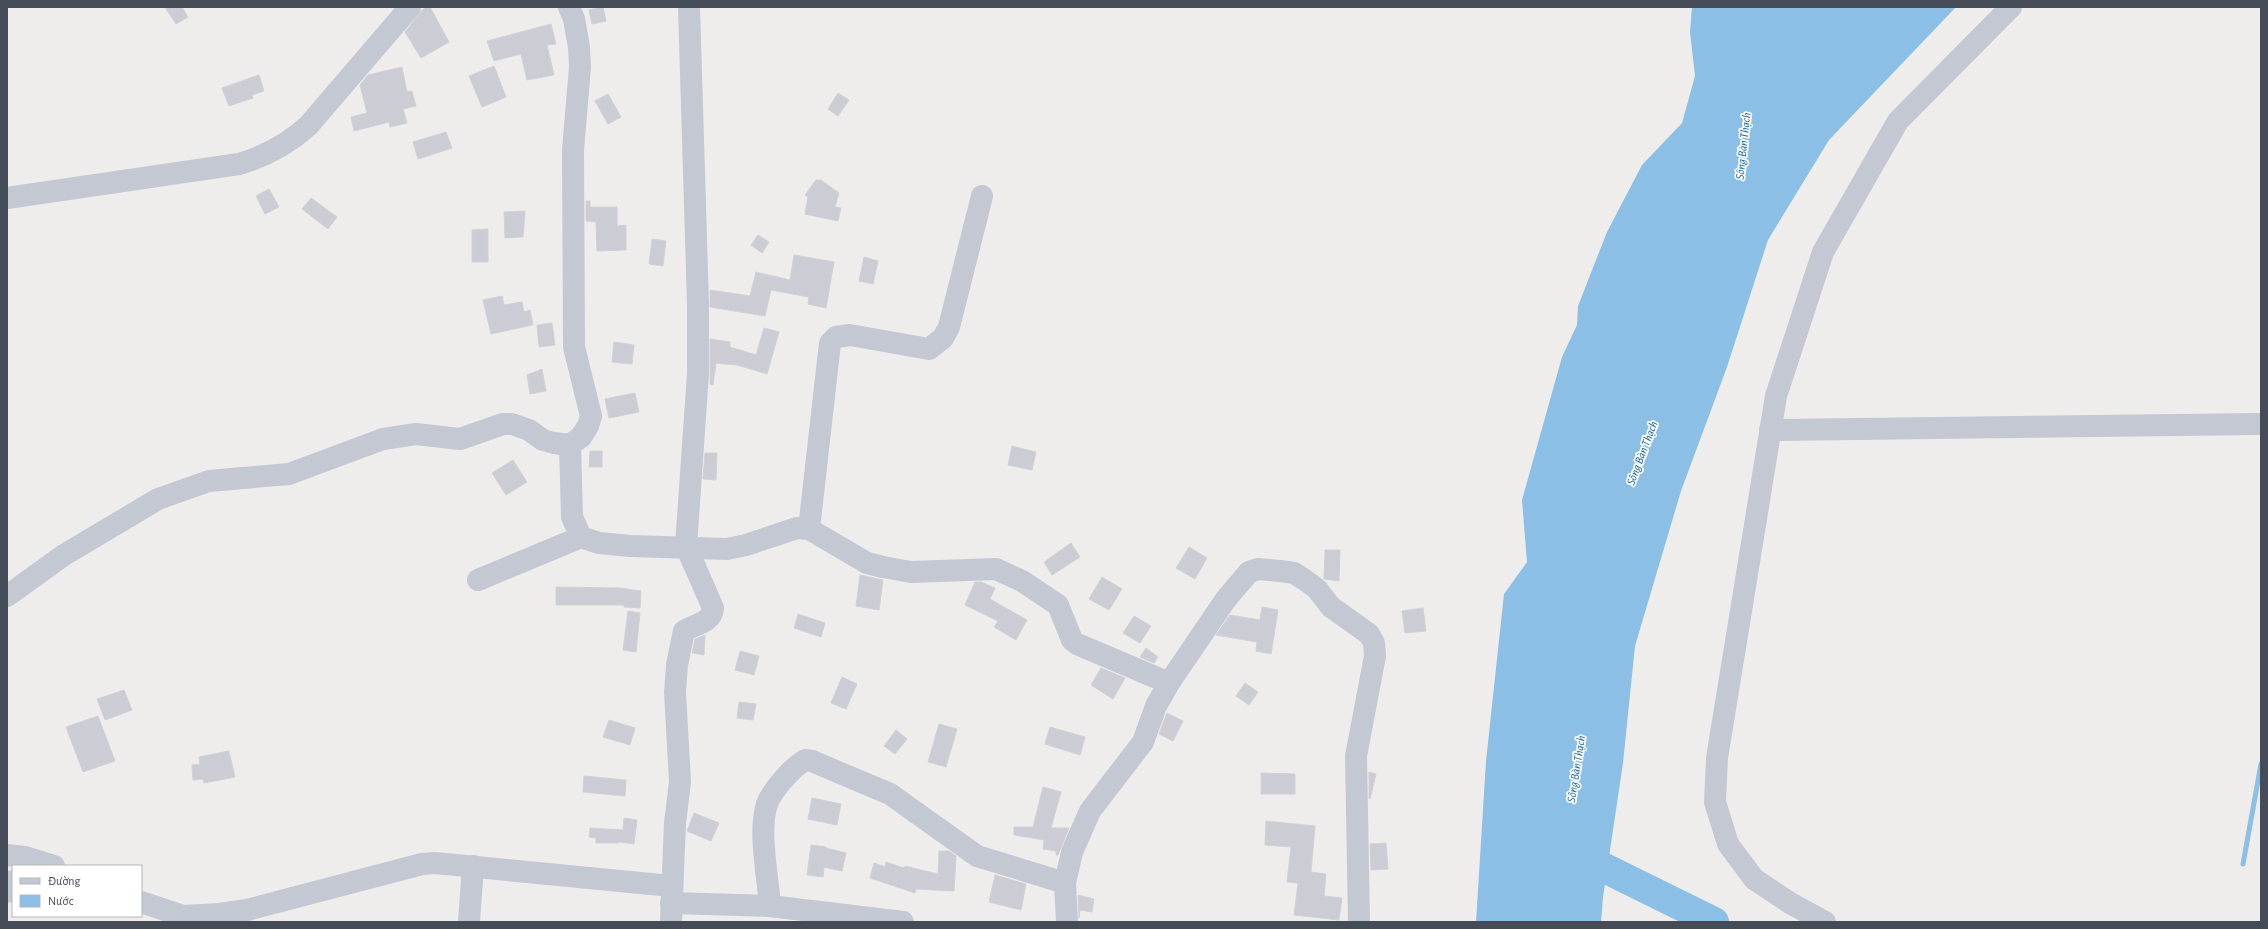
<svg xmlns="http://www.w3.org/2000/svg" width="2268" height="929" viewBox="0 0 2268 929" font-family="'Alegreya Sans',sans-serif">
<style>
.water{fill:#8bbfe6}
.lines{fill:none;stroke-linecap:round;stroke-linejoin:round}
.stream{stroke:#8bbfe6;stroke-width:5}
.river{stroke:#8bbfe6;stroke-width:30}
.building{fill:#cccdd4;stroke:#d0d1d8}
.minor{stroke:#c3c8d3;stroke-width:22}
.labels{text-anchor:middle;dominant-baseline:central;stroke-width:3.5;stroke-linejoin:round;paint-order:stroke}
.water-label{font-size:12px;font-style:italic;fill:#13629e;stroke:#fff}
</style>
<rect width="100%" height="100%" fill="#efedec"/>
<!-- water -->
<path class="water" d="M1692,7h264l-127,133 -61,100 -41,127 -46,124 -46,155 -12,117 -20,134 -2,25h-125l10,-161 18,-167 23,-32 -5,-62 40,-143 15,-32 1,-19 29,-74 35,-67 40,-42 13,-47 -5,-44z"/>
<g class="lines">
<!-- stream -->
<path class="stream" d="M2243,864l18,-100"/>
<!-- river -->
<path class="river" d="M1570,851l144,71"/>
</g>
<!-- building -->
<g class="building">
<path d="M165,7h17l6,10 -12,7z"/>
<path d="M428,7h2l19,35 -28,16 -16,-26 17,-22z"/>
<path d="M603,7l3,14 -14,3 -3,-14z"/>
<path d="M551,24l5,20 -9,1 7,30 -27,5 -6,-26 -27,7 -7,-20z"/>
<path d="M494,66l12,31 -24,10 -13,-31z"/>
<path d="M402,67l5,25 5,-1 4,15 -13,3 4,14 -17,4 -1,-5 -35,9 -3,-14 16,-4 -7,-28 8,-10z"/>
<path d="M259,75l5,16 -12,4 1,3 -24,8 -7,-18z"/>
<path d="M838,93l11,7 -11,16 -10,-7z"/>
<path d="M608,94l13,23 -13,7 -13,-23z"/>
<path d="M446,132l6,16 -34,11 -5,-17z"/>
<path d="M816,180h5l18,13 -4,14 6,1 -3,13 -33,-7 3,-17 -3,-2z"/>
<path d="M269,189l10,18 -14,7 -9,-18z"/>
<path d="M311,198l26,19 -9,12 -26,-20z"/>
<path d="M586,201h4v6h27v19l9,-1v25l-29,1 -1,-29 -10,-1z"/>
<path d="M525,211l-2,26 -18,1 -1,-26z"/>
<path d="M488,229v33h-16v-32z"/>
<path d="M758,235l11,7 -7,11 -11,-8z"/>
<path d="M652,239l14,2 -3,25 -14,-2z"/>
<path d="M794,255l40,7 -8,46 -18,-4 1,-7 -38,-7 -6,26 -55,-9v-17l40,6 6,-24 34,8z"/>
<path d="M864,257l14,4 -5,23 -14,-3z"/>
<path d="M502,296l2,9 18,-3 2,10 6,-2 3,15 -42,9 -8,-34z"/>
<path d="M552,323l3,22 -16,2 -2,-22z"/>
<path d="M764,328l15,4 -12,42 -30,-9 -21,-2 -3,22 -3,-1v-45l20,3v5l26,8z"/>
<path d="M614,342l20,3 -2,19 -20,-2z"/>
<path d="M542,369l4,22 -16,3 -3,-19z"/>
<path d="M635,393l4,19 -30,6 -4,-19z"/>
<path d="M1012,446l24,6 -4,18 -24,-5z"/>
<path d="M590,451h12v16h-13z"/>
<path d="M705,453h12l-1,27 -13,-1z"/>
<path d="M513,460l14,22 -21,13 -14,-22z"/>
<path d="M1071,543l9,14 -28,18 -8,-13z"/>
<path d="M1189,547l18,11 -12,21 -19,-11z"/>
<path d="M1325,550h15l-1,31 -15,-2z"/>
<path d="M860,575l23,5 -4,30 -23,-4z"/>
<path d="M1102,577l20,12 -13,21 -20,-11z"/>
<path d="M975,582h6l14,6 -5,11 37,21 -11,20 -22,-13 4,-6 -33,-16z"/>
<path d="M556,587l63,1 22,3 -1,17 -16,-1v-2h-68z"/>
<path d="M1262,607l16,3 -7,44 -15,-3 1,-9 -41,-7 14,-20 30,5z"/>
<path d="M1423,608l3,23 -21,2 -3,-22z"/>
<path d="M628,611l12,2 -4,39 -13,-2z"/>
<path d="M798,614l27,9 -4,14 -27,-9z"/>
<path d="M1134,616l17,10 -11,17 -17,-10z"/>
<path d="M705,635l-1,20 -12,-2 3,-14z"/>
<path d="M1146,648l12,9 -4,6 -14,-6z"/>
<path d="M740,651l19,5 -5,19 -19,-5z"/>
<path d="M1101,668l24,10 -12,21 -22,-14z"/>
<path d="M842,677l15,7 -11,25 -15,-6z"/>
<path d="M1245,683l13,9 -9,13 -13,-9z"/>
<path d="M124,690l8,20 -27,10 -8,-21z"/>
<path d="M739,702l17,2 -3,16 -16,-2z"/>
<path d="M1167,713l16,8 -10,20 -14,-7z"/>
<path d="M98,716l17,45 -32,11 -17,-45z"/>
<path d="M609,720l26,8 -5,17 -27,-8z"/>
<path d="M939,724l18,5 -11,38 -18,-5z"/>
<path d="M1050,727l35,10 -5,18 -35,-11z"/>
<path d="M896,730l11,9 -12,15 -11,-8z"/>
<path d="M229,751l6,26 -31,6 -1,-4 -10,1 -1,-15 8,-1 -1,-7z"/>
<path d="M1369,772l7,2 -6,25 -1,-1z"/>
<path d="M1261,773l34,1v20h-34z"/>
<path d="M584,776l42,4 -1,16 -42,-4z"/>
<path d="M1043,787l18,5 -10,36h18l-11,27h-2v-4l-13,-2 1,-9 -30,-5v-8h19z"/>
<path d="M812,798l29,6 -4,21 -29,-6z"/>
<path d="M694,813l25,10 -8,18 -24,-10z"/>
<path d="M624,818l13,2 -3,24 -16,-2v1h-22v-5l-7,-1 1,-9 33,2z"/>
<path d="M1266,821l49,5 -4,46 15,2 -2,22 18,2 -3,22 -45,-5 4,-32 -11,-1 4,-35 -26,-2z"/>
<path d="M1386,843l2,26 -17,1 -1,-26z"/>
<path d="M811,845l15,2v1l20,5 -4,18 -18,-4 -1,10 -16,-2z"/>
<path d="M939,851h10l7,5 -2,35 -38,-2 -1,4 -45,-15 4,-15 11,4 1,-5 18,6 1,-2 33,8z"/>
<path d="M995,875l31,9 -5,26 -32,-8z"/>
<path d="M1078,895l16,4 -2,13 -12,-2 -1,8z"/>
</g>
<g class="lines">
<!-- minor -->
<g class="minor">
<path d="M7,198l232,-34c27,-8 48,-19 69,-38l102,-119"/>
<path d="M1770,430l491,-6"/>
<path d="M570,445l2,72 9,20 18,6 31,3 97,3 19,-4 51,-17 12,1 58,34 16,4 28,5 85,-3 26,12 36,24 14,35 5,4 92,39"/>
<path d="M809,529l21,-186 6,-6 14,-2 79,14 14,-11 6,-11 33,-131"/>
<path d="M478,580l103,-43"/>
<path d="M7,596l57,-41 94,-56 51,-18 80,-7 94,-35 33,-5 44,5 43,-15h9l17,6 14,10 11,3 16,2 11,-8 7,-11 3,-10 -17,-69 -1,-197 7,-83 -1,-20 -5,-28 -5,-12"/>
<path d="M7,855l18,2 29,9"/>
<path d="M7,892l6,-11"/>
<path d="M141,902l42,14 37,-2 27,-4 175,-46 13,-1 236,23"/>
<path d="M671,903l99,3 133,16"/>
<path d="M770,906c-2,-30 -12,-74 -3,-102 5,-14 25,-36 38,-44l7,1 78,33 87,62 88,27"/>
<path d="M469,922l4,-56"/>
<path d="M671,922l4,-99 5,-41 -5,-90 2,-27 7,-34c11,-7 28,-8 29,-23l-27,-62 12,-173v-68l-9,-298"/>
<path d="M1067,922l-2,-39 7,-31 18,-41 53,-69 13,-36 13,-23 57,-84 23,-27 9,-3 22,2 14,2 11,7 12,9 14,18 38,27 5,9 1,13 -19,100 3,166"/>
<path d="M1825,922l-35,-19 -36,-24 -26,-35 -13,-42 2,-44 59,-362 47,-144 75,-131 113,-114"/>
</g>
</g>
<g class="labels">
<!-- water labels -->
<g class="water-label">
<text transform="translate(1743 146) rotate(-84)">Sông Bàn Thạch</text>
<text transform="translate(1642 453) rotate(-69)">Sông Bàn Thạch</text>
<text transform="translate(1576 769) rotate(-81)">Sông Bàn Thạch</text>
</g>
</g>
<!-- border -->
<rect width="2268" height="929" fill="none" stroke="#464b58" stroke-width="16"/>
<!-- legend -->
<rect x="12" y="865" width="130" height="52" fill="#ffffff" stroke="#b5b7bc"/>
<rect x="20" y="878" width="20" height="6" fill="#c3c8d3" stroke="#b5b7bc"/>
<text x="48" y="885" font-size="12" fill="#464b58">Đường</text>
<rect x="20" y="895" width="20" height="12" fill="#8bbfe6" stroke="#b5b7bc"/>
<text x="48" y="905" font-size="12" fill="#464b58">Nước</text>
</svg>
